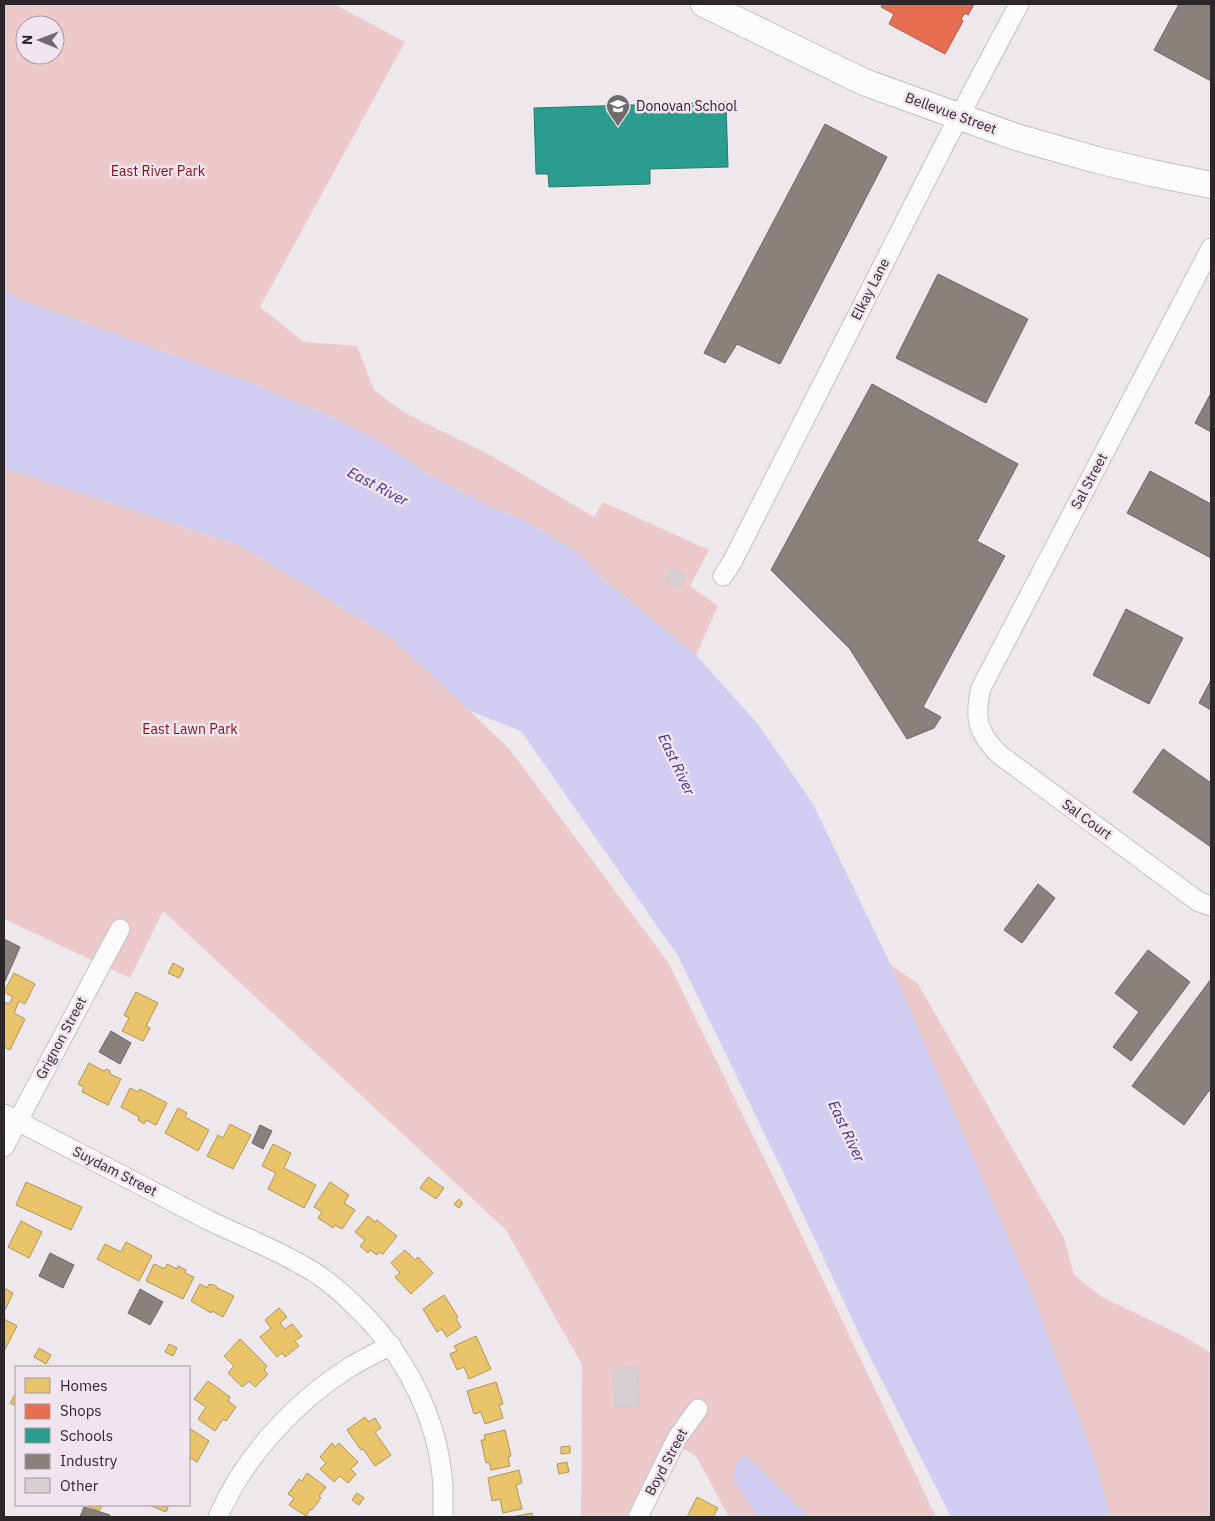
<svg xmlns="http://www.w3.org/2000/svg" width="1215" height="1521" viewBox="0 0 1215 1521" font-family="'IBM Plex Sans',sans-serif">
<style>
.green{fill:#eccac9;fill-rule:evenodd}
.water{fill:#d2cef1}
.homes{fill:#e9c46a;stroke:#b09557}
.shops{fill:#e76f51;stroke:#af5946}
.schools{fill:#2a9d8f;stroke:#2b7a71}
.industry{fill:#8a817c;stroke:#6e6664}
.building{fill:#d6d0d3;stroke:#cfc9cc}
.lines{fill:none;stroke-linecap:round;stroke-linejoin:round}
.street-casing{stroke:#c4bfc3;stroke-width:21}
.secondary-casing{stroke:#c4bfc3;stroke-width:28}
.street{stroke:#fcfcfc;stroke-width:19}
.secondary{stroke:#fcfcfc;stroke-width:26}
.labels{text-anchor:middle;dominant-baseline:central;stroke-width:5;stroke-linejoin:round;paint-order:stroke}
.poi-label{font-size:14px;fill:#2c272b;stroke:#f2e4ee;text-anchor:start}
.street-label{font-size:14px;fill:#2c272b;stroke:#f2e4ee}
.park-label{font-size:14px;fill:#801418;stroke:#f2e4ee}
.water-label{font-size:15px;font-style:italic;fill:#433089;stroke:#f2e4ee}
</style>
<rect width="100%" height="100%" fill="#eee8ed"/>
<!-- green -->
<g class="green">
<path d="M4,4h330l71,38 -145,265 44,35 53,4 17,44 31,23 85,42 104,62 9,-15 106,48 -19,36 28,20 -22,49 -89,-72 -30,-31 -51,-31 -35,-14 -60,-31 -54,-36 -45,-23 -81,-34 -227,-82 -20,-10zM25,25h30v30h-30z"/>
<path d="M4,468l237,78 150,92 79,73 40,39 158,212 122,249 146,306h-207l-33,-61 -31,-17 -39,78h-45l1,-152 -76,-135 -343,-319 -33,67 -126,-59z"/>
<path d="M891,965l27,19 146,254 10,37 28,22 83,40 26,16v164h-101l-14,-54z"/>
</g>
<!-- water -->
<g class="water">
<path d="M4,291l20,10 227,82 81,34 46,23 53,36 60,31 35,14 51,31 30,31 89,72 61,68 55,79 79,163 142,330 63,168 14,54h-159l-83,-164 -82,-175 -108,-222 -157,-225 -51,-20 -79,-73 -150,-92 -237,-78z"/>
<path d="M745,1454l64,63h-52l-23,-37 1,-14z"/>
</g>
<!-- homes -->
<g class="homes">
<path d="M173,963l11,6 -5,9 -11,-5z"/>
<path d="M14,973l21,11 -10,20 -6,-3 -5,12 11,6 -15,31 -6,-3v-45l5,2 4,-7 -9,-5z"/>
<path d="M136,992l22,11 -12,23 4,2 -7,13 -21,-10 7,-13 -5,-3z"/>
<path d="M89,1063l15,8 3,-2 3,2v3l11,5 -13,26 -26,-13 2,-5 -6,-3z"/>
<path d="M130,1088l8,4 2,-3 27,14 -11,22 -10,-5 -2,4 -6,-4 1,-3 -18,-10z"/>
<path d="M178,1108l9,5 -2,4 24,13 -11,21 -33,-18z"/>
<path d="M230,1124l21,11 -18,34 -26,-13 11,-21 5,3z"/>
<path d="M273,1144l18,9 -7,15 32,17 -12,23 -36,-19 8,-16 -14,-7z"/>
<path d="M428,1177l16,11 -8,11 -16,-11z"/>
<path d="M26,1182l56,25 -11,23 -55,-25z"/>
<path d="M330,1182l19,13 -5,8 11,7 -13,19 -7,-4 -2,3 -15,-10 4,-6 -8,-5z"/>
<path d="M459,1199l4,4 -4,5 -5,-4z"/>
<path d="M368,1216l7,6 2,-2 20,16 -14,18 -4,-2 -2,3 -7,-5 -2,3 -8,-7 5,-6 -10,-8z"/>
<path d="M21,1221l21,11 -13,26 -21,-11z"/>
<path d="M126,1242l26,14 -13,25 -42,-22 8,-15 16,8z"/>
<path d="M405,1250l10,10 3,-3 15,16 -22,21 -16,-17 5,-4 -9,-10z"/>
<path d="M154,1264l11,5 2,-5 10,5 1,-3 8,4 -1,3 9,4 -11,22 -37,-18z"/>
<path d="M200,1284l7,4 2,-4 2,1 1,-1 5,3v1l17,8 -11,21 -11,-6 -1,2 -20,-12z"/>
<path d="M4,1288l9,5 -8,17 -1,-1z"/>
<path d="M444,1295l14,22 -2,2 5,8 -14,10 -5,-8 -5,3 -14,-23z"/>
<path d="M279,1308l8,9 -7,6 5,6 7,-5 10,12 -7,5 4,5 -14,11 -3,-4 -5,4 -17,-20 11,-9 -6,-8z"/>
<path d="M4,1319l13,7 -13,25z"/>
<path d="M476,1336l15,33 -22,10 -5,-12 -7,3 -7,-16 7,-3 -3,-5z"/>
<path d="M240,1339l27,27 -3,4 4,4 -13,13 -6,-6 -7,6 -14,-14 6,-7 -10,-10z"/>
<path d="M169,1344l8,4 -4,8 -8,-4z"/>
<path d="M39,1348l12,7 -5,9 -12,-7z"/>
<path d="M208,1381l22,16 -2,4 8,6 -10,14 -3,-2 -8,12 -17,-12 8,-12 -12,-8z"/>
<path d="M496,1382l7,22 -4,1 4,13 -18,6 -4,-12 -7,2 -7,-23z"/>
<path d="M16,1393v13l-6,-3z"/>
<path d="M365,1417l4,5 6,-4 6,10 -6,4 16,23 -16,11 -12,-17 -2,1 -14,-20z"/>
<path d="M189,1428l20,13 -12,21 -6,-4 -2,3z"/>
<path d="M505,1430l6,26 -3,1 2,9 -19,4 -2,-8 -3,1 -5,-23h4l-1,-5z"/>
<path d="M332,1443l3,4 4,-4 19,19 -7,7 5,5 -8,9 -8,-7 -6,6 -14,-13 6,-6 -6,-6z"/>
<path d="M570,1446v7l-9,1v-7z"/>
<path d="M567,1462l2,10 -10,2 -2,-10z"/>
<path d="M519,1470l3,13 -6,2 6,24 -19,4 -3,-14 -8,2 -4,-23z"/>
<path d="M307,1473l19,14 -7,9 2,2 -9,12 -2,-1 -4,7 -17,-11 5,-7 -6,-4 11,-15 3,2z"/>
<path d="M357,1493l7,5 -5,7 -7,-5z"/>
<path d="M697,1497l21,11 -5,9h-26z"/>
<path d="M88,1505h14l-3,6 -11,-5z"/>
<path d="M149,1505h20l-3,7z"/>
<path d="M532,1513l1,4h-21z"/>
</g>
<!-- shops -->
<path class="shops" d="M883,4h91l-6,11 -3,-2 -4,6 2,2 -18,33 -56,-30 5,-10 -13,-7z"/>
<!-- schools -->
<path class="schools" d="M726,102l2,65 -78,2v15l-101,3 -1,-13h-12l-2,-66z"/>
<!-- industry -->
<g class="industry">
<path d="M1179,4h32v77l-57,-31z"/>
<path d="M825,124l62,33 -107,207 -43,-20 -12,19 -21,-10z"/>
<path d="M938,274l90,45 -42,84 -90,-45z"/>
<path d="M872,384l146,80 -41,77 28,15 -82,151 18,10 -7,11 -27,11 -57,-90 -79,-79z"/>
<path d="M1211,393v39l-16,-9z"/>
<path d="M1150,471l61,33v54l-84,-45z"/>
<path d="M1126,609l57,29 -34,66 -56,-29z"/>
<path d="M1211,680v30l-12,-7z"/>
<path d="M1163,749l48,34v64l-78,-55z"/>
<path d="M1038,884l17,14 -33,45 -18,-13z"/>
<path d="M4,939l16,8 -15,34h-1z"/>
<path d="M1148,950l42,32 -59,79 -18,-14 26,-35 -24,-19z"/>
<path d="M1211,979v109l-27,37 -52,-39z"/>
<path d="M111,1031l20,12 -11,21 -21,-12z"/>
<path d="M260,1125l12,6 -9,18 -11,-6z"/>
<path d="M50,1253l24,12 -11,23 -24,-12z"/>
<path d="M140,1289l23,13 -13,23 -22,-12z"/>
<path d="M84,1507l26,8 -1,2h-29z"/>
</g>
<!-- building -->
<g class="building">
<path d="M672,567l14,8 -7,13 -14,-7z"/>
<path d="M638,1367l1,39 -24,2 -2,-40z"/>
</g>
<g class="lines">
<!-- street casing -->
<g class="street-casing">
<g id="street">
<path d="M1211,248l-230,440c-7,30 -4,45 19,67l199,147 12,4"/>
<path d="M723,576l9,-14 212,-417 75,-141"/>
<path d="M4,1114c68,36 136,71 204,106 31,15 62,27 92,44 20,10 38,25 54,41 50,47 85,113 89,182 0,10 0,20 0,30"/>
<path d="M4,1147l116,-218"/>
<path d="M218,1517c25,-59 76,-114 129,-148 14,-9 29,-16 44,-24"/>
<path d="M638,1517l39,-79 21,-29"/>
</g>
</g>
<!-- secondary casing -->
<g class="secondary-casing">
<path id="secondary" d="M704,4l160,78 152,55 81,23 55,13 59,12"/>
</g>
<!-- street -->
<use href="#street" class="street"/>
<!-- secondary -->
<use href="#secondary" class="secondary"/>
</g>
<!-- icons -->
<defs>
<g id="school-pin" transform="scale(1.25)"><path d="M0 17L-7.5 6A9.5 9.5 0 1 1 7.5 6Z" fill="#706b6f" stroke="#f2e4ee"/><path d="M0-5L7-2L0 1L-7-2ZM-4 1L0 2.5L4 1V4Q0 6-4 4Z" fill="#fff"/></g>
</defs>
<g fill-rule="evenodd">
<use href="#school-pin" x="618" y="106"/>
</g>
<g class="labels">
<!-- poi labels -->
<g class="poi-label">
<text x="636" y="106">Donovan School</text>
</g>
<!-- street labels -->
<g class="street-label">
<text transform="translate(951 113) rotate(20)">Bellevue Street</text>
<text transform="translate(870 289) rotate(-63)">Elkay Lane</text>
<text transform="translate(1089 481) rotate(-62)">Sal Street</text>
<text transform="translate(1087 819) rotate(36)">Sal Court</text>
<text transform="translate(61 1038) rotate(-62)">Grignon Street</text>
<text transform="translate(115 1171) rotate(27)">Suydam Street</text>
<text transform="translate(666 1462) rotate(-62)">Boyd Street</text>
</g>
<!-- park labels -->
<g class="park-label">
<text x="158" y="171">East River Park</text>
<text x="190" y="729">East Lawn Park</text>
</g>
<!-- water labels -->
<g class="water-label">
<text transform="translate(378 486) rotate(28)">East River</text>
<text transform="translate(677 764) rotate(65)">East River</text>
<text transform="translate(847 1131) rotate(65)">East River</text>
</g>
</g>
<!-- border -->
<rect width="1215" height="1521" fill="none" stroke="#2c272b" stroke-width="10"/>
<!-- legend -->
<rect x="15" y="1366" width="175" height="140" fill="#f2e4ee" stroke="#a398a0"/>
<rect x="25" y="1378" width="25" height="15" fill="#e9c46a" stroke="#a398a0"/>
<text x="60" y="1391" font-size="15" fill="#2c272b">Homes</text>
<rect x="25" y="1404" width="25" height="15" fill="#e76f51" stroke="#a398a0"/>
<text x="60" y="1416" font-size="15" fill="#2c272b">Shops</text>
<rect x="25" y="1428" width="25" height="15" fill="#2a9d8f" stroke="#a398a0"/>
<text x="60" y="1441" font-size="15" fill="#2c272b">Schools</text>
<rect x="25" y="1454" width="25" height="15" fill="#8a817c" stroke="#a398a0"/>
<text x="60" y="1466" font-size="15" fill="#2c272b">Industry</text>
<rect x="25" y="1478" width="25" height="15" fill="#d6d0d3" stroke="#a398a0"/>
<text x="60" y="1491" font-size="15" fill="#2c272b">Other</text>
<!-- north arrow -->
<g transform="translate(40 40) rotate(271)"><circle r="24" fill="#f2e4ee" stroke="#a398a0"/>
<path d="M0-4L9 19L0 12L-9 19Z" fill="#706b6f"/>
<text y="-8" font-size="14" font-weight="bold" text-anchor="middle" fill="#2c272b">N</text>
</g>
</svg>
